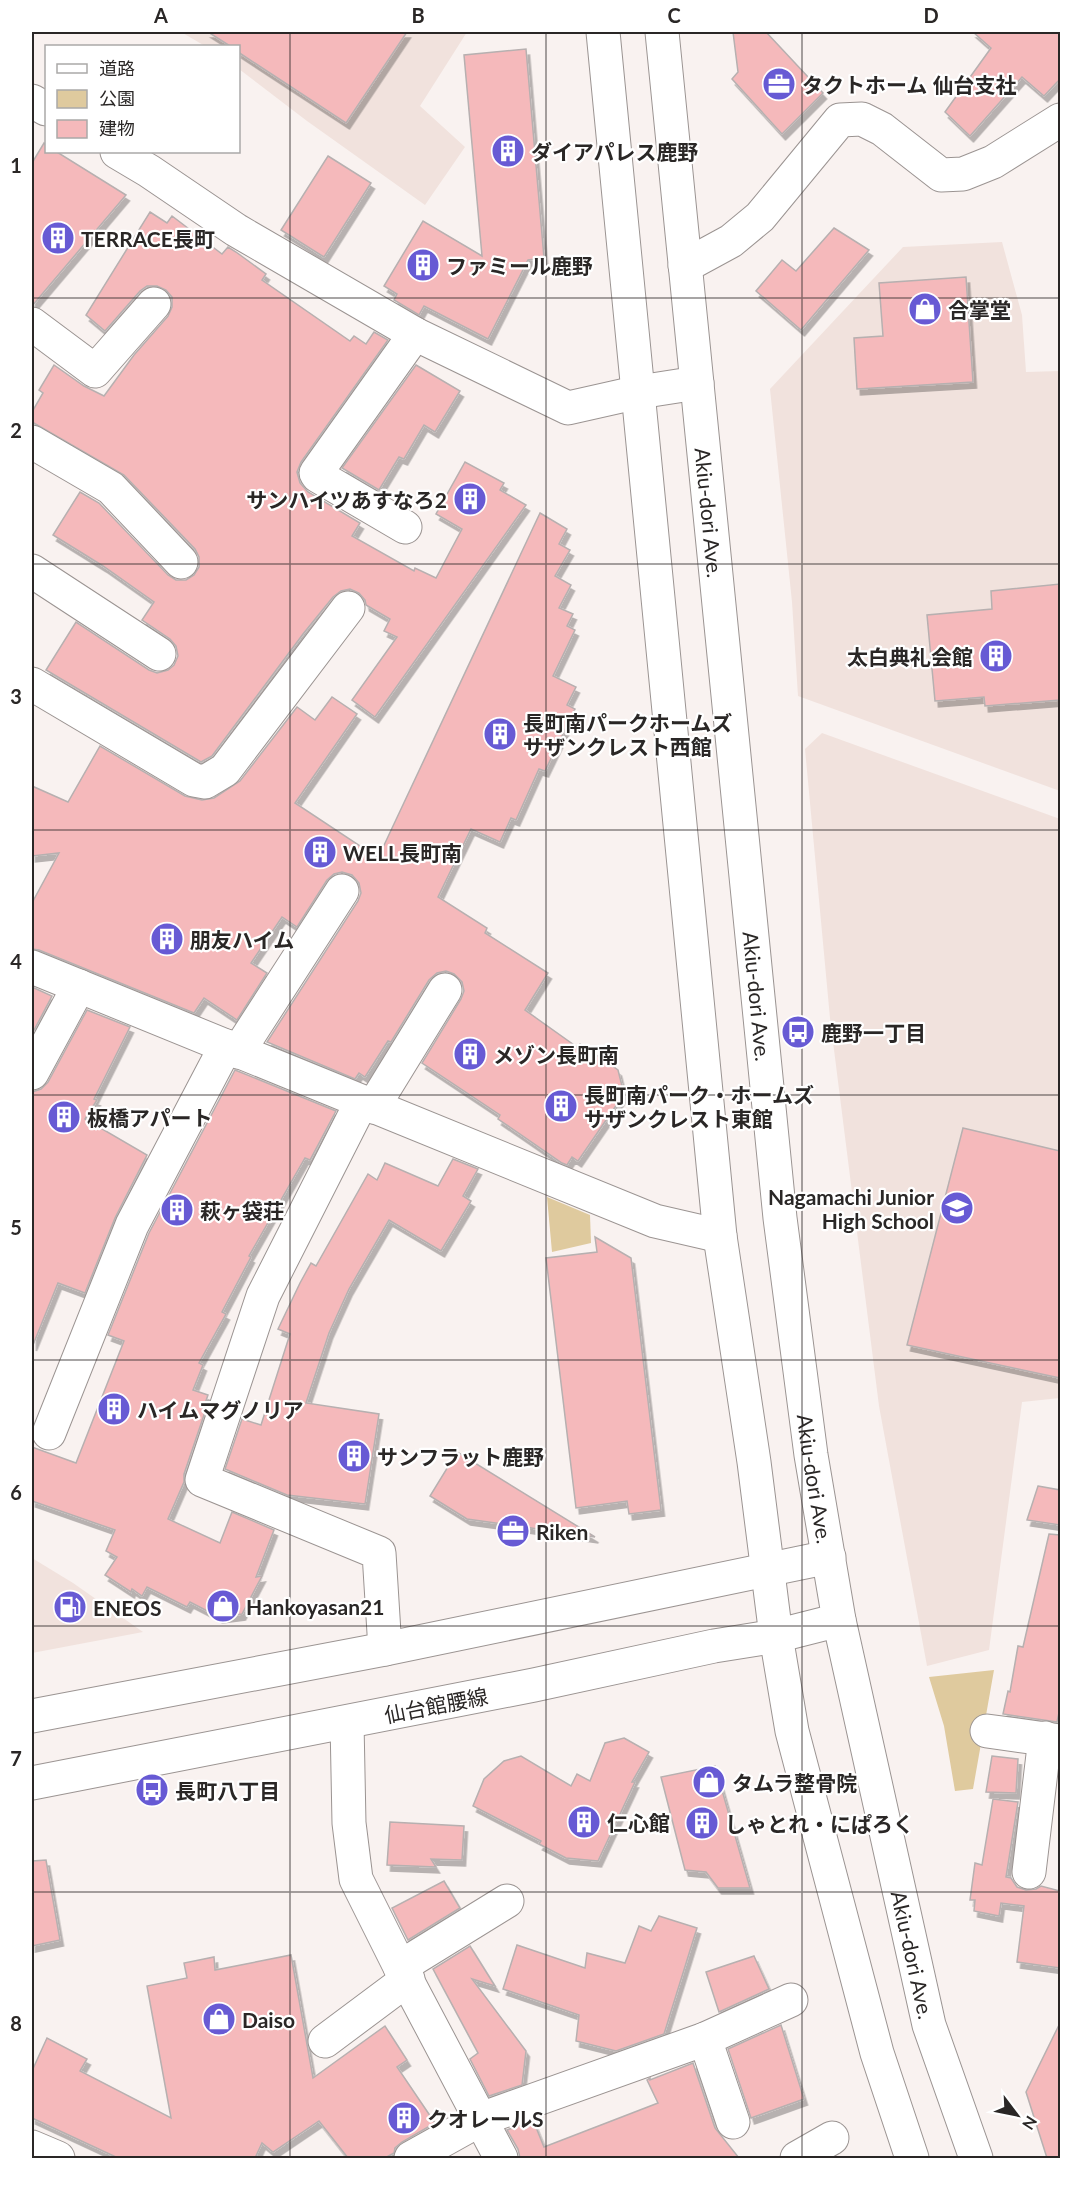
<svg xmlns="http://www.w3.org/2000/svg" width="1092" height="2190" viewBox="0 0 1092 2190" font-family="Lato,'Noto Sans JP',sans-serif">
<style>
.built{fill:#f1e2dd}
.green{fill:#dfca9e}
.building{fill:#f5b9bb;stroke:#b7b0b0;stroke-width:1.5;filter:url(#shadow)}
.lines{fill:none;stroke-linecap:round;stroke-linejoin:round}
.minor-casing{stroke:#9b9492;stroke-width:35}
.major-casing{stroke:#9b9492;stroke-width:35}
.highway-casing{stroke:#9b9492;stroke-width:35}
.minor{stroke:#fff;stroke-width:33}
.major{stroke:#fff;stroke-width:33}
.highway{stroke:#fff;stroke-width:33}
.grid{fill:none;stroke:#2a2726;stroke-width:1.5;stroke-opacity:0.55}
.labels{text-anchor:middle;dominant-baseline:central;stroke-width:4.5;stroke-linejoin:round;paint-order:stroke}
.poi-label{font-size:21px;font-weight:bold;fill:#2a2726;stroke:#fff;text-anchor:start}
.street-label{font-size:21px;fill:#2a2726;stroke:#fff}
.neatline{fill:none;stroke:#2a2726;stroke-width:2}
.grid-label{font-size:20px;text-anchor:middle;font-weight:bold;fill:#2a2726}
</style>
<defs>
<filter id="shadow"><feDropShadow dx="3.5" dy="6" stdDeviation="0" flood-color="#0004"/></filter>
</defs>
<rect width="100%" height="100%" fill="#f9f2f0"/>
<!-- built -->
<g class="built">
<path d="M181,32h286l-47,74 45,41 -40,58 -118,-84 -68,-52 -1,-23h-33z"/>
<path d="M1002,242l20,73 4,57 34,-1v420l-262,-95 -6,-94 -22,-213 133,-142z"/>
<path d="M822,733l238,86v579l-38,4 -33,248 -62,16 -48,-260 -49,-388 -25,-269z"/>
<path d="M32,1558l41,25 70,49 -111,21z"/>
</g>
<!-- green -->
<g class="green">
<path d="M547,1197l43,18 1,28 -39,9z"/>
<path d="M994,1670l-21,119 -18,2 -11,-65 -15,-49z"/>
</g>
<!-- building -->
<g class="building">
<path d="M208,32h199l-61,91 -108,-71v-6h-8z"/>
<path d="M733,32h33l57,61 -41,41 -50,-55 6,-7z"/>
<path d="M973,32h87v47l-16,17 -22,-19 -52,59 -25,-24 46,-64z"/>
<path d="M526,49l18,209 -16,2 -40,79 -64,-33 -5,9 -25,-15 3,-6 -13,-8 39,-65 59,35 -18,-201z"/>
<path d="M44,143l2,2v7h11l69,43 -94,111v-143z"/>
<path d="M328,156l43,27 -47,74 -43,-27z"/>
<path d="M150,212l17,11 5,-7 50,38 6,-7 8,5 30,22 -4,6 88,61 4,-5 12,8 8,-12 14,8 -87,122 -4,10 3,11 8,9 52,31 -8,13 62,35 1,-3 21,10 26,-49 -26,-15 29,-52 39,21 -4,7 26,15 -151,212 -23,-17 45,-63 -13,-6 6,-12 -24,-14 -1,-5 -6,-7 -9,-4 -9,2 -8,6 -30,37 -91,122 -11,6 -155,-92 30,-48 73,48 8,3 11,-3 6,-5 4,-9 -2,-10 -6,-7 -28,-19 12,-18 -51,-36 -50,-31 27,-43 19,11 69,72 8,5h10l8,-5 5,-8v-10l-4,-8 -71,-74 -92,-53v-10l11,-19 -4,-3 15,-25 30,21 20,10 30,-41 34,-39 4,-9v-10l-6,-7 -9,-4h-10l-7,5 -35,40 -19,-16z"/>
<path d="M834,228l35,22 -68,80 -45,-39 26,-31 14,11z"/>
<path d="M966,277l7,105 -116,7 -3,-51 29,-2 -4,-53z"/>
<path d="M416,365l44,26 -25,41 -11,-7 -20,34 -5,-2 -20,33 -37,-22z"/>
<path d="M540,513l27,16 -8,15 11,6 -15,26 16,9 -12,23 14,6 -6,12 8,4 -22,46 23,11 -9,18 8,4 -30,62 -6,-2 -23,51 -5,-2 -11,24 -29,-13 -33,68 49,31 -2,5 63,40 -23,37 52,37 3,-3 38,26 6,24 -46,67 -6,-4 -5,8 -5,-2 -64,-44 2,-4 -78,-52 39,-64 3,-8 -2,-9 -8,-8 -8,-3 -9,2 -8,7 -38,62 -3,-1 -23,36 -6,-4 -4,6 -88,-37 91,-141 3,-8 -2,-10 -7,-8 -10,-3 -8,2 -7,6 -30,47 -15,-10 -31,46 16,10 -30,47 -33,-22 -10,15 -155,-63 -7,-1v-46l27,-50 -27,3v-70l36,16 32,-56 85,50 17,4 12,-2 26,-17 57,-74 18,13 17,-23 25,17 -62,89 83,55z"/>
<path d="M1060,584v116l-75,6 -1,-9 -49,4 -8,-86 65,-6 -1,-18z"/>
<path d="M32,987l20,9 -20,38z"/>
<path d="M87,1010l43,17 -36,72 3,1 -12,19 62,36 -32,63 -30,75 -27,-10 -25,62 -1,-253 9,-3 7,-7z"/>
<path d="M235,1070l101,41 -26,49 -5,-2 -56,98 2,1 -29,55 4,2 -27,49 4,2 -10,25 15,5 -5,14h3l-22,65v8l-16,37 52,24 12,-31 42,18 -18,47 6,-1 -20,38 -23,3 -29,-15 -3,5 -40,-20 -5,9 -10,-7 -1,3 -26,-17 12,-18 -11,-6 9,-21 -83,-29v-54l44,16 48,-122 -16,-6 41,-102z"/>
<path d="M963,1128l97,23v227l-153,-33z"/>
<path d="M453,1159l25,10 -15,27 8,5 -30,50 -52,-31 -40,69 -20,44 -23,70 73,11 -14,90 -78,-9 -62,-26 17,-50 19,6 29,-91 -12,-5 22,-46 11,-20 5,3 52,-92 9,6 8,-17 53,23z"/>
<path d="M595,1237l36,21 30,252 -32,4 -2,-13 -51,7 -30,-250 51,-6z"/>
<path d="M457,1452l138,85 -128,-18 -37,-23z"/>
<path d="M1038,1486l22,4v35l-33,-5z"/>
<path d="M1049,1534l11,1v173l-3,14 -54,-8 5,-23 2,1 8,-46 5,1z"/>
<path d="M624,1738l25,14 -17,30h3l-37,79 -32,-3 -27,-14 2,-3 -68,-35 11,-27 20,-18 17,-5 50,30 6,-12 13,7 15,-38z"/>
<path d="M992,1756l26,3 -2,34 -30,-1z"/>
<path d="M715,1766l35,122h-32l-12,-16 -21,-2 -24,-93z"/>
<path d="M993,1799l25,3 -12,75 5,1 6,9 9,3 10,-1 5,-3 19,5v77l-43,-6 7,-56 -23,-3 -2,13 -25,-5 1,-11h-5l5,-37 7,2z"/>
<path d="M390,1822l74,4 -2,34 -31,-1 5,8 -49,-2z"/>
<path d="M46,1860l14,80 -28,6v-85z"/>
<path d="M444,1881l16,27 -52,32 -16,-32z"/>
<path d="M659,1916l38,12 -33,106 -48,17 -40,-10 3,-26 -76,-26 14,-44 68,23 2,-15 38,10 14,-37 12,5z"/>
<path d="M470,1946l25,40 -23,-7 54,72 -4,34 -33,11 -19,-37 8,-6 -45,-84z"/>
<path d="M291,1955l22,123 72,-52 22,34 -10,7 38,56 -33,19 -7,6 -1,5 -9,5h-37l-29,-37 -46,31 -11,-9 -7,15h-137l-86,-40v-47l15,-33 40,21 -7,12 91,47 -24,-132 40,-8 -3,-15 30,-6 1,13z"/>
<path d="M754,1956l15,33 -50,23 -13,-40z"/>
<path d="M1060,2023v135h-13l-21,-66z"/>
<path d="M781,2025l23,74 -53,19 -23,-69z"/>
<path d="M693,2063l22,65 24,30h-219l-2,-9 -11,-19 26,-10 11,27 114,-44 -11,-23 3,-2v2z"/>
</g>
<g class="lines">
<!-- minor casing -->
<g class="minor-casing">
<g id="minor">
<path d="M32,101l14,8"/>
<path d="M117,152l32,19 87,59 179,104 153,74 71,-16 58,-9"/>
<path d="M685,266l46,-25 29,-24 80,-97 22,-1 20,10 59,46 22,-1 30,-12 67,-42"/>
<path d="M32,324l63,47 59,-67"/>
<path d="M32,442l79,46 70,74"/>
<path d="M405,527l-87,-51 -2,-3 99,-139"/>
<path d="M32,571l127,83"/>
<path d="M32,684l162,96 11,2 20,-12 123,-162"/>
<path d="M32,967l623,254 65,15"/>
<path d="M238,1052l104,-161"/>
<path d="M32,1073l47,-87"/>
<path d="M361,1103l-98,193 -61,184 177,73 6,96"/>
<path d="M373,1107l72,-117"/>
<path d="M49,1433l83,-208 94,-179"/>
<path d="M347,1722l2,101 7,56 44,88 101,191"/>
<path d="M987,1731l73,10"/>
<path d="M1029,1872l16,-134"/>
<path d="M400,1967l107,-66"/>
<path d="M705,2039l28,83"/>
<path d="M325,2041l83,-62"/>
<path d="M32,2147l26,11"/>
<path d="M411,2158l70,-39 224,-80 86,-39"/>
<path d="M797,2158l35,-20"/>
</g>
</g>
<!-- major casing -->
<g class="major-casing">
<g id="major">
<path d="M32,1716l353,-67 444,-92"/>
<path d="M32,1783l502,-98 180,-39 62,-10 63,-16"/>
</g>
</g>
<!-- highway casing -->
<g class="highway-casing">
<g id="highway">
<path d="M603,32l117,1204 34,226 22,174 16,95 85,322 35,105"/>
<path id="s1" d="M662,32l118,1186 31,237 28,165 90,405 47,133"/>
</g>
</g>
<!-- minor -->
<use href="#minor" class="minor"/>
<!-- major -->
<use href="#major" class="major"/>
<!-- highway -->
<use href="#highway" class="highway"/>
</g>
<!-- grid -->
<path class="grid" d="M290,32v2126M546,32v2126M802,32v2126M32,298h1028M32,564h1028M32,830h1028M32,1095h1028M32,1360h1028M32,1626h1028M32,1892h1028"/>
<!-- icons -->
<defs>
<g id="office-disc" transform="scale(1.725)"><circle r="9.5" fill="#675ad4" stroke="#fff"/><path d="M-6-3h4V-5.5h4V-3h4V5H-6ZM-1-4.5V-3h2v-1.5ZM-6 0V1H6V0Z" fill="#fff"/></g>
<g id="building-disc" transform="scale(1.725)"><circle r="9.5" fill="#675ad4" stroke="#fff"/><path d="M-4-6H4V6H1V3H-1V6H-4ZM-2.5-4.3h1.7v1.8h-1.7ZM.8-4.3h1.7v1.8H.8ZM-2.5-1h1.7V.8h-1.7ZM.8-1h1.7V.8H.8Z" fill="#fff"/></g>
<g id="shop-disc" transform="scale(1.725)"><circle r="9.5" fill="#675ad4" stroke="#fff"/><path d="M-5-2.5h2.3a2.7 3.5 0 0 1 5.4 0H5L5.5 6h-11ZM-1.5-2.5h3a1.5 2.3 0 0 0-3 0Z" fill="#fff"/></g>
<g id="bus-disc" transform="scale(1.725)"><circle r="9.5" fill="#675ad4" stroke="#fff"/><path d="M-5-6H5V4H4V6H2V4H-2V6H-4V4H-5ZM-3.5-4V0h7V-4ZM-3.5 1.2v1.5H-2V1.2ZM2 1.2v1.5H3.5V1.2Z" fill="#fff"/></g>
<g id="school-disc" transform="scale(1.725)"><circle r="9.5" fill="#675ad4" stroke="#fff"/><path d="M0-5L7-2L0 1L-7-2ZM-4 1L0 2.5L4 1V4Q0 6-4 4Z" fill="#fff"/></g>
<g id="fuel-disc" transform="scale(1.725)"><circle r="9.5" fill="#675ad4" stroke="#fff"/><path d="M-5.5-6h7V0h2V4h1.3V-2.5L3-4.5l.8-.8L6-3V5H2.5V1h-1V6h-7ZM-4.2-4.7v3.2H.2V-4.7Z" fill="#fff"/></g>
</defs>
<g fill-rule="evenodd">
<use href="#office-disc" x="779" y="84"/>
<use href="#building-disc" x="508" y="151"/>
<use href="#building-disc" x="58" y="238"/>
<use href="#building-disc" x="423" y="265"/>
<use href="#shop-disc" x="925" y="309"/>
<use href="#building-disc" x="470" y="499"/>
<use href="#building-disc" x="996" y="656"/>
<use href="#building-disc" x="500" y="734"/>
<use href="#building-disc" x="320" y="852"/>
<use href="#building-disc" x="167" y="939"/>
<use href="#bus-disc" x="798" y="1032"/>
<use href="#building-disc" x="470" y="1054"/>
<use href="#building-disc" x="561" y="1106"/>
<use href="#building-disc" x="64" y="1117"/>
<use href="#school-disc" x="957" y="1208"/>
<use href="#building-disc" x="177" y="1210"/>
<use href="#building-disc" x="114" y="1409"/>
<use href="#building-disc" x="354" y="1456"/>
<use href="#office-disc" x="513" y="1531"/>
<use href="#shop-disc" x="223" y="1606"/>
<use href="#fuel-disc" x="70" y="1607"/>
<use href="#shop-disc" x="709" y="1782"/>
<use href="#bus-disc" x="152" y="1790"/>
<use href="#building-disc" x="584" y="1822"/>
<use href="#building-disc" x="702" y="1823"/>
<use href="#shop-disc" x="219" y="2019"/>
<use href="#building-disc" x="404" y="2118"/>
</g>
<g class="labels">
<!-- poi labels -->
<g class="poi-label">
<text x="802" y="84">タクトホーム 仙台支社</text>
<text x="531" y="151">ダイアパレス鹿野</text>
<text x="81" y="238">TERRACE長町</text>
<text x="446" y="265">ファミール鹿野</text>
<text x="948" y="309">合掌堂</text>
<text x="447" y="499" text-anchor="end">サンハイツあすなろ2</text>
<text x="973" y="656" text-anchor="end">太白典礼会館</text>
<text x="523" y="722">長町南パークホームズ<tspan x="523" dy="24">サザンクレスト西館</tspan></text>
<text x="343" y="852">WELL長町南</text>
<text x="190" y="939">朋友ハイム</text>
<text x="821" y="1032">鹿野一丁目</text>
<text x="493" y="1054">メゾン長町南</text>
<text x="584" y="1094">長町南パーク・ホームズ<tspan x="584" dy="24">サザンクレスト東館</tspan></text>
<text x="87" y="1117">板橋アパート</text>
<text x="934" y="1196" text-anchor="end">Nagamachi Junior<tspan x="934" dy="24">High School</tspan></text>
<text x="200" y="1210">萩ヶ袋荘</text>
<text x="137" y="1409">ハイムマグノリア</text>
<text x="377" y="1456">サンフラット鹿野</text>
<text x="536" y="1531">Riken</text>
<text x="246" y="1606">Hankoyasan21</text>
<text x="93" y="1607">ENEOS</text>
<text x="732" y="1782">タムラ整骨院</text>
<text x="175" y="1790">長町八丁目</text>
<text x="607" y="1822">仁心館</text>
<text x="725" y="1823">しゃとれ・にぱろく</text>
<text x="242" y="2019">Daiso</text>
<text x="427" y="2118">クオレールS</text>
</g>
<!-- street labels -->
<g class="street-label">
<text stroke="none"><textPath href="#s1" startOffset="483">Akiu-dori Ave.</textPath></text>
<text stroke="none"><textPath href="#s1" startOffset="969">Akiu-dori Ave.</textPath></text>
<text stroke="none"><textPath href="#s1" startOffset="1455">Akiu-dori Ave.</textPath></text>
<text transform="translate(436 1705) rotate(-11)">仙台館腰線</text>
<text stroke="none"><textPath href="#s1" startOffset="1941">Akiu-dori Ave.</textPath></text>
</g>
</g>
<!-- border -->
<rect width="1092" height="2190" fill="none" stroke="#ffffff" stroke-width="66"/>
<!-- legend -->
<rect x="45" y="45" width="195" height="108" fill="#ffffff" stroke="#aaa9a8" stroke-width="1.5"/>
<rect x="57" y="64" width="30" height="9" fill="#ffffff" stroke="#aaa9a8" stroke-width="1.5"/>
<text x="99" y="75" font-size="18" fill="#2a2726">道路</text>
<rect x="57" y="90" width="30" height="18" fill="#dfca9e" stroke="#aaa9a8" stroke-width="1.5"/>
<text x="99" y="105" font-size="18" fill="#2a2726">公園</text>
<rect x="57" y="120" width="30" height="18" fill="#f5b9bb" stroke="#aaa9a8" stroke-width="1.5"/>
<text x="99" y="135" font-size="18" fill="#2a2726">建物</text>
<!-- north arrow -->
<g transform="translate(1017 2115) rotate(122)" stroke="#ffffff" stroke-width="4.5" paint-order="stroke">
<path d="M0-4.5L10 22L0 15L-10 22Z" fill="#2a2726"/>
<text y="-9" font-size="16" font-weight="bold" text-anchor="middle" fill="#2a2726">N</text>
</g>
<rect x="33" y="33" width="1026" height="2124" class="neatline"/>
<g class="grid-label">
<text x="161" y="23">A</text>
<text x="418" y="23">B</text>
<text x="674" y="23">C</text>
<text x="931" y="23">D</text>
<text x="16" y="173">1</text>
<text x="16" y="438">2</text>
<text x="16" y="704">3</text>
<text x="16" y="969">4</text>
<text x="16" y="1235">5</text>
<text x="16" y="1500">6</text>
<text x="16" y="1766">7</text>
<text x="16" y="2031">8</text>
</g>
</svg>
